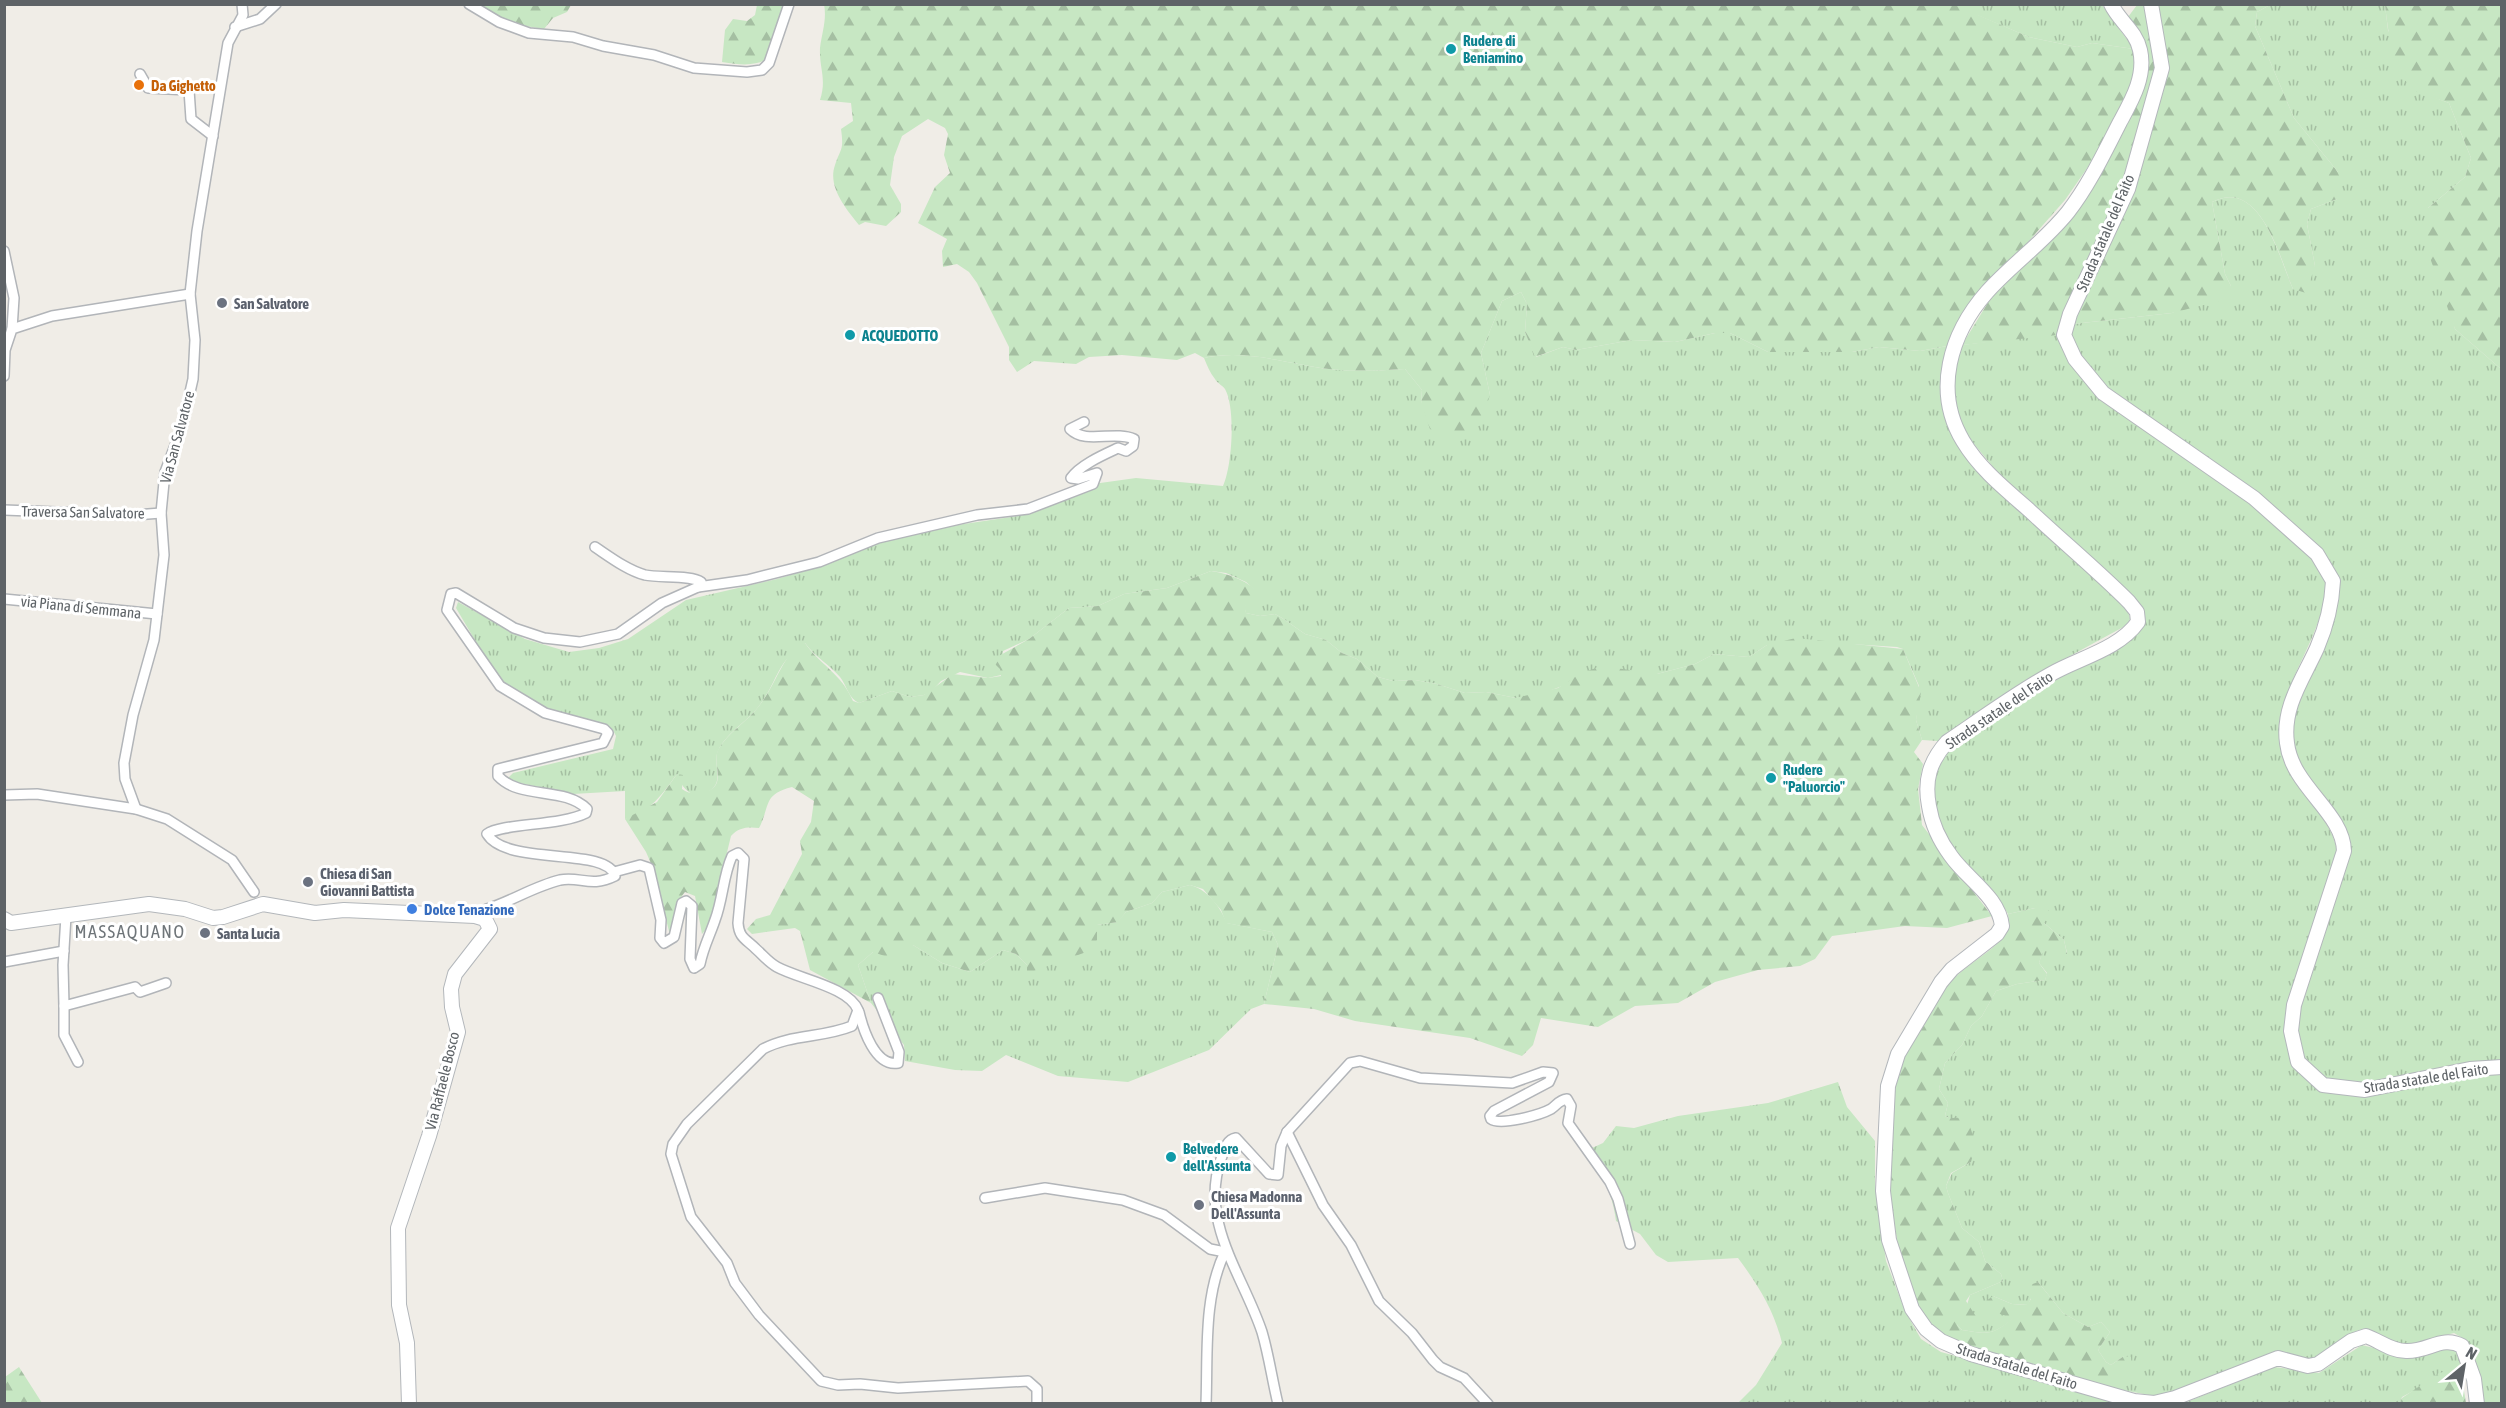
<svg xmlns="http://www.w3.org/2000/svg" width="2506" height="1408" viewBox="0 0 2506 1408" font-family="'Asap Condensed',sans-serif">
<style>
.grass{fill:url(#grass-tufts)}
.forest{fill:url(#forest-firs)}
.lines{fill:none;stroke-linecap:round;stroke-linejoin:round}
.street-casing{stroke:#b2b5b9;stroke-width:12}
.secondary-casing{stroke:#b3b7bb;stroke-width:16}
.street{stroke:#fff;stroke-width:9}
.secondary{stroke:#fff;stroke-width:14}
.culture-dot{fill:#0f9aa8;stroke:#fff;stroke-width:2}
.food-dot{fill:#e8710a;stroke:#fff;stroke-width:2}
.worship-dot{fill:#6b7280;stroke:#fff;stroke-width:2}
.shop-dot{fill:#3f7fe0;stroke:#fff;stroke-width:2}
.labels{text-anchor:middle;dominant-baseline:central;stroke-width:6;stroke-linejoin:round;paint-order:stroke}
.culture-label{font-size:15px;font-weight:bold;fill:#0d838f;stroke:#fff;text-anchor:start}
.food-label{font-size:15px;font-weight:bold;fill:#c56008;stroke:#fff;text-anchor:start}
.street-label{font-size:15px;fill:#5e6367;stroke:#fff}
.worship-label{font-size:15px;font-weight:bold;fill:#5b616d;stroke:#fff;text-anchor:start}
.shop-label{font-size:15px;font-weight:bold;fill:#366cbe;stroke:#fff;text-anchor:start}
.quarter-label{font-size:18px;letter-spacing:1.5px;fill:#6f7579;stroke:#fff}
</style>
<defs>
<pattern id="grass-tufts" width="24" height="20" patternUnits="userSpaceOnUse" patternTransform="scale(1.5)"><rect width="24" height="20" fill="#c7e7c3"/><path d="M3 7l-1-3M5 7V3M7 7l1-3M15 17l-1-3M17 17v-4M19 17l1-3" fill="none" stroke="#a5bfa2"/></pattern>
<pattern id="forest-firs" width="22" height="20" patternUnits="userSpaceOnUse" patternTransform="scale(1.5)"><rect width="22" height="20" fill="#c7e7c3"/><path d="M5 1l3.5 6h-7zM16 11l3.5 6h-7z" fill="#a5bfa2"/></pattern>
</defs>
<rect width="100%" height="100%" fill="#f0ede7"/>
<!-- grass -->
<g class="grass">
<path d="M1978,5h124l32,44 -42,-6 -15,4 -48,-10 -52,-22z"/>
<path d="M2270,5h115l3,25 29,61 32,12 22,55 -6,19 -37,31 27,121 46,40v692c-34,6 -150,33 -177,18 -27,-15 -28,-45 -25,-72l50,-155c-1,-31 -26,-48 -43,-73 -35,-52 12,-134 32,-186l-17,-43 -214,-161 -27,-33 -10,-22 3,-10 99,-11 59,-27 -6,-12 -13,-72c48,-25 66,53 81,87l22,-23 -8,-42 4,-15 26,-10 1,-27 -44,-54 -39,-92 2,-14z"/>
<path d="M1521,292l6,12 -2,28 11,25 27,-10 13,3 56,-10 43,2 40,-9h15l38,19h84l27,-5 41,4 27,-5 -7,43 11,41 175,174 4,15 -3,6 -99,54 -90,62 -16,-1 -6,-20 3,-34 -16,-37 -6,-2 -47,-3 -83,1 -18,12 -35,-3 -19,10 -38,10 -92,11 -27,10 -22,3 -30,-6 -21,1 -28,-9 -22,-4 -22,1 -15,-4 -21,-18 -15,-6 -16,-13 -21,-6 -23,-16 -7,-4 -15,2 -14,-3 -2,-7 17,-10 -15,-14 -20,-9 -15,-2 -44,17 -43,6 -26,12 -29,2 -40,31 -26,12 -2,24 -13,3 -28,-6 -19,9 -10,11 -7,3 -14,2 -18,-6 -33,12c-10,-4 -12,-17 -19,-26 -11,-13 -25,-20 -35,-34 -29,19 -27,38 -46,63 -12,16 -33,27 -41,45 -5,10 4,27 -4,36 -17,17 -31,5 -37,-13 -14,19 -27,39 -52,45v-28l-52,3 -63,-13 -2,-3 5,-5 100,-24 3,-13 -3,-6 -65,-20 -38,-21 -17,-18 -37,-63 2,-6 67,37 44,13 30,-4 29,-9 58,-39 91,-21 54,-16 37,-18 89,-20 67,-10 49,-18 20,-13 43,-6 87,8c9,-19 13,-78 2,-97 -3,-4 -8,-6 -10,-10 -5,-6 -8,-14 -11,-21 47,-10 90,9 136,12 22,2 44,0 65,-1l17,21 -1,14 69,-9 -9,-42 21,-52z"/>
<path d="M2042,335h15l13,28 28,35 152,105 61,55 15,25c-2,58 -51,102 -46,161 4,44 51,66 57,107l-49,153 -4,27 8,35 28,26 45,5 106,-22 30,-2v330h-17l-12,-55 -6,-8 -12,-7 -46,12 -13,-1 -28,-15 -8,1 -11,5 -32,23 -7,1 -32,-8 -104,41 -19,4 -47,-9 17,-31 -13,9 -5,-3 -8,-12 12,-18 -9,-10 -13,5 -25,-14 -25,-31 -10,23 -16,-1 -19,-8 21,22c-22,18 -26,16 -52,12l-5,-5 5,-4 8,-26 33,-14 -2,-7 -16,-13 -6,-19 -17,-14 -14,-35 -2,-7 6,-13 19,-11 -20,-43 -6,-3 3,-13 -9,-14 6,-26 17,-18 9,-19 11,-10 14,-25 21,-7 28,-4 2,-7 -8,-10 4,-13 24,3 -3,-13 -20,-17 -9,-15 -27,6c-13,-24 -35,-40 -51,-61 -24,-32 -33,-74 -6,-106 35,-22 69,-48 105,-68 30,-17 69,-26 89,-55l-2,-14 -9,-12 -130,-118 -35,-42 -10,-20 -6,-30v-16l9,-27z"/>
<path d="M1190,885c18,5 29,20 37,38l45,9 6,13 -14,59 -13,5 -42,41 -81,32 -70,-6 -52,-21 -24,16 -27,-1 -50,-9 -1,-16 -33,-42 -13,-38 15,-13 40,-7 29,18 28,9 33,-22 13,4 11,11 70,-40 20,-3 9,-10 26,-9 10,-11z"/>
<path d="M1838,1082l9,25 28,34v44l11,76 19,50 16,28 20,13 186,51h-389l18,-18 26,-42c-8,-33 -24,-58 -44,-85l-70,4 -12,-7 -16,-21 -24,-13c-5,-42 -26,-62 -51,-95l9,-2 18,24 11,-5 13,-17 18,2 44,-12 90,-13z"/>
<path d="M2362,1345l31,8 28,3 28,-10 14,11 -2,16 -9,-3 -50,27 -2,6 -218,1 92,-37 45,6z"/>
</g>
<!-- forest -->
<g class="forest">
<path d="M824,4l1154,1v10l51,22 48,10 15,-4 42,6v24l-4,16 -40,75 -25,36 -96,109 -22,37 -27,5 -41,-4 -27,5h-84l-38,-19h-15l-40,9 -43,-2 -56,10 -13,-3 -28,10 -10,-25 2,-28 -6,-12 -19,9 -21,52 9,42 -9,27 -9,10 -30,2 -12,-5 -9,-25 1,-14 -17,-21c-21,1 -44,3 -65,1 -46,-3 -89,-22 -136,-12l-9,-5 -18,7 -55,-5 -33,2 -13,7 -42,-3 -17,11 -8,-12v-13l-32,-64 -8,-11 -12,-8 -14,3 -1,-16 5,-12 -29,-16 17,-36 15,-14 -6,-18 4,-21 -3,-6 -17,-9 -26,17 -8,21 -4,28 11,19v8l-15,14 -21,-4 -6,3c-12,-15 -32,-38 -24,-60 6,-18 9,-14 6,-36l12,-8 -2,-18 -31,-3c7,-21 -1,-32 0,-52 2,-16 7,-28 4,-44z"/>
<path d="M472,5h99l-4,7 -14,6 -9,11 -38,-6z"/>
<path d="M757,5h36c-17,45 -15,67 -71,57l3,-32 8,-11 14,2 8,-6z"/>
<path d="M2137,5h9l10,61 -5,23 -30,97 -58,126 -6,23 -95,10 30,-49 80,-78 12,-19 62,-146 -8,-24 -10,-12z"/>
<path d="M2157,5h113l-13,7 -2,14 39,92 44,54 4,14 -5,13 -26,10 -4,15 8,42 -9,27 -13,-4c-14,-33 -33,-112 -81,-87l13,72 6,12 -4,13 -55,14 -99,11 60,-133 34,-123z"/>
<path d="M2385,5h116v364l-46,-40 -34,-97 7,-24 37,-31 6,-19 -22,-55c-10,-4 -23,-6 -32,-11 -24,-16 -29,-61 -32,-87z"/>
<path d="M1211,571c19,3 38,10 51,25l-4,6 -13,4 1,7 14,3 15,-2 7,4 23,16 21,6 16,13 15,6 21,18 15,4 22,-1 22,4 28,9 21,-1 30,6 42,-10 23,-15 21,-7 55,8 38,-10 19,-10 35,3 18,-12 29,-7 107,11 18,43 -5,28 6,20 -8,12 9,12 -5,25 4,36 70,91 -45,12 -42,-2 -73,10 -17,23 -15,7 -42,4 -43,12 -37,21 -43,3 -37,21 -57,-9 -8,27 -11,11 -52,-18 -115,-17 -41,-12 -50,-5 14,-59 -6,-13 -46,-9 -5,-13 -18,-21 -13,-4 -28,7 -10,11 -26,9 -8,10 -21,3v15l-8,11 -55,20h-7v-6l-11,-11 -13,-4 -33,22 -28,-9 -29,-18 -11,17 -29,-10 -15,13 13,38 -61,-33 -10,-39 -5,-3 -43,6 -5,-5 9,-10 14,-4 32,-61 -2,-13 11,-19 3,-21 -22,-14c-30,8 -21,18 -33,41 -11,-1 -20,-1 -28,8l-22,90 -7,8 -7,-38 -10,-4c-12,13 -5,30 -15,43l-17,-67 -7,-16 -21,-33 32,-17 20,-28 6,1 -1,14c9,7 25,6 33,-3 7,-9 -2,-25 3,-36 9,-17 29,-28 41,-44 15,-19 22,-44 39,-62l7,-1c16,23 36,30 48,58l6,2 33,-12 18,6 14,-2 29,-21 35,4 13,-2 -1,-7 -5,-5 2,-7 32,-18 40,-31 29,-2 26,-12 43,-6z"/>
<path d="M2035,908l14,2 -5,13 20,17 3,14 -24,-3 -4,12 8,11 -2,6 -28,4 -21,7 -14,25 -11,10 -9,19 -17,18 -6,26 9,14 -3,13c6,4 7,1 14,2 17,4 16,31 12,44l-20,11 -5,13 2,7 14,35 17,14 6,19 16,13 2,7 -33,14 -4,6 11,17 -20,7 5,5c26,4 30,6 51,-12l-26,-8 -5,-6 11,-8 19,8 15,1 4,-6 -6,-12 13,-5 25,31 25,14 13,-5 9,10 -12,18 8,12 5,3 13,-9 7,1c2,20 -7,22 -24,30 -33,-10 -66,-20 -100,-29 -21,-6 -45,-11 -64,-24 -56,-37 -63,-202 -45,-262 6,-23 35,-66 49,-86 13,-19 58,-40 62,-59 1,-3 -1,-10 -1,-13z"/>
<path d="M19,1367l23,36h-37v-26z"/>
<path d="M2452,1370l9,3 5,30h-66l2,-5 37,-25z"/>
</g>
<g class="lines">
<!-- street casing -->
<g class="street-casing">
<g id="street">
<path d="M469,4l30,18 30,11 44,4 30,9 51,9 40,13 53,4 15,-2 7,-7 20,-59"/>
<path d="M235,27l25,-8 16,-15"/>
<path d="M140,74l8,14 41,2 2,29 22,17"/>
<path d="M4,251l10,47 -2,31"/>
<path d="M4,376l1,-26 7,-21 40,-13 138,-22"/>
<path d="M4,510l131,5 26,-2"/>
<path d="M698,587l49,-7 72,-18 59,-24 99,-23 51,-6 65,-25 4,-11 -19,6 -7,-1c9,-13 32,-23 47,-30l8,3 7,-5 1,-7c-20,-9 -48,6 -64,-10l14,-7"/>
<path d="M4,599l153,15"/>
<path d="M4,795l33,-1 99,15 31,10 65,41 22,32"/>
<path d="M136,809l-11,-30 -1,-16 9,-48 21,-75 10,-85 -3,-42 4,-41 17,-45 11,-48 2,-39 -5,-46 7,-63 31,-188 15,-28 -1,-11"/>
<path d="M614,872l26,-7 9,3 12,52 -1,18 4,5 10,-6 8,-34 4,-2 6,5 -2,53 4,9 6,-4c3,-16 10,-29 15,-44 8,-21 8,-44 17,-64l6,-3 6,6 -6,64c1,15 8,16 18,26 7,6 12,13 21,18 22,12 72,20 81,43l-6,16c-29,12 -61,8 -89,23l-76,75 -14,20 -2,10 20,63 36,46 8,20 24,32 62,66 17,4 22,-1 38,4 130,-7 9,8v15"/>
<path d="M66,916l-3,49 1,41 71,-19 5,5 26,-9"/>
<path d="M480,916l7,-7c25,-8 48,-23 73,-29 20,-4 31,8 55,-4 -8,-30 -108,-9 -128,-42 15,-11 74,-8 99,-21l1,-4c-23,-23 -67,-9 -89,-33v-7l105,-26 5,-10 -4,-4 -59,-16 -45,-27 -53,-76 4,-16 5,-1 58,35 30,10 36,4 38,-8 44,-31 36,-16 3,-5c-9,-7 -42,-4 -56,-7 -18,-5 -35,-18 -50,-28"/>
<path d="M4,962l60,-11"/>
<path d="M64,1006v29l14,27"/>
<path d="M859,1012c4,17 16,55 39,51l1,-11 -21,-54"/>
<path d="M1287,1132l36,73 28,40 28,56 33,32 21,27 7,7 24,11 24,26"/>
<path d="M985,1198l60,-10 78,12 41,15 46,34 15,3c-22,45 -17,102 -19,152"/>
<path d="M1278,1404c-6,-25 -9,-48 -16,-72 -19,-57 -63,-110 -41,-173 3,-8 5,-19 15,-21l33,36 9,1 3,-29 6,-14 63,-69 10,-2 60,17 92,5 31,-11 10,1 -4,9 -55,29 -4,5 1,3c9,7 49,-4 60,-10 6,-4 8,-9 16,-10l4,7 -3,17 42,59 8,17 12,45"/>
</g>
</g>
<!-- secondary casing -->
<g class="secondary-casing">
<g id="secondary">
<path d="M2111,4c8,17 25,27 29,46 6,26 -8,50 -20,72 -16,31 -31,63 -52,90 -24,30 -56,52 -81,80 -37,42 -54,99 -24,149 16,27 42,48 66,69 33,31 68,60 100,92l8,10 1,10c-19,27 -59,36 -87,52 -36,20 -70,45 -104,68 -17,19 -23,38 -18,64 3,19 10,34 22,50 16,23 48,41 51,70l-5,8 -45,35 -11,13 -43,72 -10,32 -5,105 6,49 23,69 14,20 15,12 30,13 163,47 20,2 21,-5 103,-40 30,8 10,-2 33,-23 15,-5c14,5 25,15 40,15 22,1 36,-16 56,-5l12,33 3,25"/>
<path d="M2151,4l11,64 -34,121 -58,125 -6,21 11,24 28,34 151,105 63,56 16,27c-1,22 -7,46 -16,67 -14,31 -35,59 -30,95 5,44 56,69 57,108l-50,154 -3,26 7,31 25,23 42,5 105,-21 32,-2"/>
<path d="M4,919l7,4 138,-19 36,5 28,9 10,-1 40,-13 52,9 29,-3 131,6 10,3 5,10 -35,45 -4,15 1,18 6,25 -29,104 -31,92 1,77 8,38 2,61"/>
</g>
</g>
<!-- street -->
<use href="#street" class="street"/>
<!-- secondary -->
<use href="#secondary" class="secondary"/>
</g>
<!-- markers -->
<g class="culture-dot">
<circle cx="1451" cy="49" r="6"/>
<circle cx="850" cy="335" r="6"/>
<circle cx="1771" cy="778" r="6"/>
<circle cx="1171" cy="1157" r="6"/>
</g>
<circle class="food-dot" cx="139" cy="85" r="6"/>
<g class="worship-dot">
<circle cx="222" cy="303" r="6"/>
<circle cx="308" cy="882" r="6"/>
<circle cx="205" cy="933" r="6"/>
<circle cx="1199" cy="1205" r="6"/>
</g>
<circle class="shop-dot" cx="412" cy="909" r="6"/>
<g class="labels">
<!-- culture labels -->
<g class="culture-label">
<text x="1463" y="40">Rudere di<tspan x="1463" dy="17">Beniamino</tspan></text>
<text x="862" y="335">ACQUEDOTTO</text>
<text x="1783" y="769">Rudere<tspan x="1783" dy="17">"Paluorcio"</tspan></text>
<text x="1183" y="1148">Belvedere<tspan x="1183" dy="17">dell'Assunta</tspan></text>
</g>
<!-- food labels -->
<g class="food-label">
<text x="151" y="85">Da Gighetto</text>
</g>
<!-- street labels -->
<g class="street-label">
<text transform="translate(2105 233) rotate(-67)">Strada statale del Faito</text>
<text transform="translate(177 437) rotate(-75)">Via San Salvatore</text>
<text transform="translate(83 512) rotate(1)">Traversa San Salvatore</text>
<text transform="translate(81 607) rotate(6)">via Piana di Semmana</text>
<text transform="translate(1999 710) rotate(-34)">Strada statale del Faito</text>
<text transform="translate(2426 1078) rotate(-9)">Strada statale del Faito</text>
<text transform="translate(442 1081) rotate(-76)">Via Raffaele Bosco</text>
<text transform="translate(2017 1366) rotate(17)">Strada statale del Faito</text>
</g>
<!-- worship labels -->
<g class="worship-label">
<text x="234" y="303">San Salvatore</text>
<text x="320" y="873">Chiesa di San<tspan x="320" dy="17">Giovanni Battista</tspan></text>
<text x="217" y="933">Santa Lucia</text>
<text x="1211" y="1196">Chiesa Madonna<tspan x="1211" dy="17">Dell'Assunta</tspan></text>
</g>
<!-- shop labels -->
<g class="shop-label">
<text x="424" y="909">Dolce Tenazione</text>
</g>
<!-- quarter labels -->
<g class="quarter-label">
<text x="130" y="931">MASSAQUANO</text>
</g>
</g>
<!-- border -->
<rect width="2506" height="1408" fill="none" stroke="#5e6367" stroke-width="12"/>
<!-- north arrow -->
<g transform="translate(2464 1366) rotate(30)" stroke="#ffffff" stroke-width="4.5" paint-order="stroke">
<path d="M0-4.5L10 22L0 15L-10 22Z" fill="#5e6367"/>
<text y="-9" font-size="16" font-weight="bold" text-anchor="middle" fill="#5e6367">N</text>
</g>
</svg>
